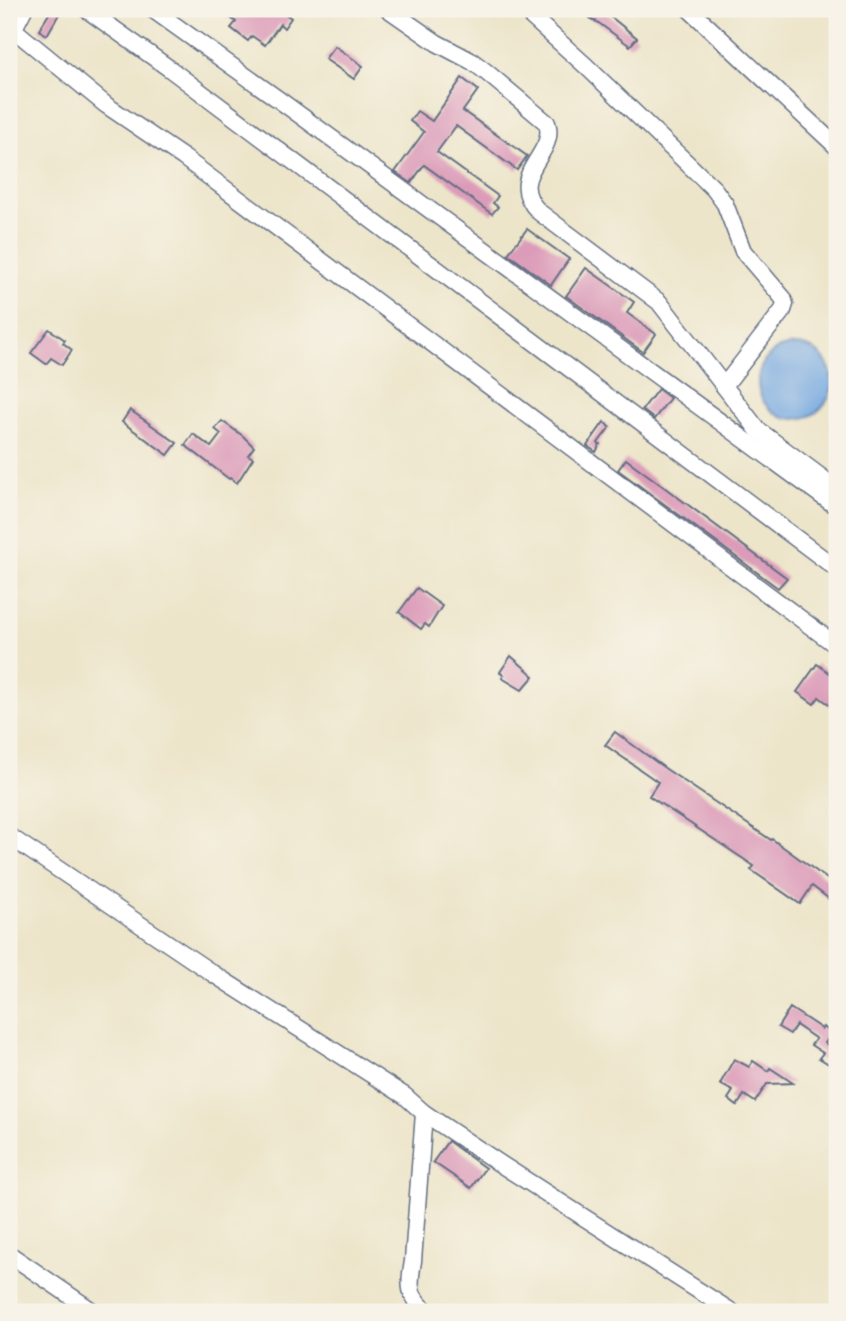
<svg xmlns="http://www.w3.org/2000/svg" width="846" height="1321" viewBox="0 0 846 1321" font-family="Sriracha,sans-serif">
<style>
.water{fill:#73a7e0;stroke:#476b9f;stroke-width:2}
.building{fill:#dc9cb9}
.lines{fill:none;stroke-linecap:round;stroke-linejoin:round}
.minor-casing{stroke:#646f84;stroke-width:19}
.minor{stroke:#fff;stroke-width:16}
</style>
<rect width="100%" height="100%" fill="#f7f3e8"/>
<filter id="ink" filterUnits="userSpaceOnUse"><feTurbulence type="fractalNoise" baseFrequency=".0143" numOctaves="2"/><feDisplacementMap in="SourceGraphic" scale="14" xChannelSelector="R" yChannelSelector="G"/><feConvolveMatrix kernelMatrix="1 2 1 2 8 2 1 2 1" color-interpolation-filters="sRGB"/></filter>
<filter id="wash" filterUnits="userSpaceOnUse"><feTurbulence type="fractalNoise" baseFrequency=".00686" numOctaves="4" result="noise"/><feDisplacementMap in="SourceGraphic" scale="28" xChannelSelector="R" yChannelSelector="G"/><feGaussianBlur stdDeviation="1.57" result="paint"/><feColorMatrix in="noise" values="0 0 0 0 0 0 0 0 0 0 0 0 0 0 0 0 0 1.4 0 .05"/><feComposite in="paint" operator="in"/></filter>
<g filter="url(#wash)">
<rect width="100%" height="100%" fill="#ede5ca"/>
<!-- water -->
<circle class="water" cx="795" cy="382" r="37"/>
<g id="blocks">
<!-- building -->
<g class="building">
<path d="M52,9h10l-15,26 -8,-5z"/>
<path d="M219,9h72l-4,6 4,3 -7,10 -4,-4 -15,21 -13,-9 -4,5 -17,-13 5,-6z"/>
<path d="M579,9h22l36,29 -7,8 -34,-25 -1,1z"/>
<path d="M335,46l28,20 -9,13 -29,-20z"/>
<path d="M462,78l16,12 -15,21 64,45 -10,14 -61,-44 -19,26 61,44 -5,7 5,4 -6,7 -68,-49 -13,18 -16,-11 29,-40 -14,-11 7,-10 15,10z"/>
<path d="M527,229l42,30 -18,26 -43,-31z"/>
<path d="M586,268l48,34 -7,11 29,21 -13,18 -77,-56z"/>
<path d="M49,329l16,11 -2,3 9,7 -10,15 -11,-7 -5,6 -15,-11z"/>
<path d="M658,389l12,9 -16,21 -12,-9z"/>
<path d="M130,410l47,33 -9,12 -46,-33z"/>
<path d="M222,421l21,15 11,11 -6,8 5,3 -16,25 -7,-5 -1,1 -44,-34 8,-11 18,13 10,-13 -6,-5z"/>
<path d="M604,422l6,5 -12,16 2,1 -4,8 -9,-6z"/>
<path d="M626,459l161,119 -9,10 -160,-118z"/>
<path d="M417,588l25,18 -13,21 -4,-3 -4,5 -22,-17z"/>
<path d="M511,656l23,20 -12,14 -20,-12 2,-3 -4,-3z"/>
<path d="M817,664l20,14v32l-18,-13 -5,7 -17,-12z"/>
<path d="M615,732l51,37 105,71 1,-1 65,47v19l-25,-19 -12,18 -49,-34 3,-4 -105,-70 9,-14 -53,-37z"/>
<path d="M790,1008l32,21 1,-2 9,6 -7,10 12,9v17l-18,-11 4,-5 -12,-8 5,-6 -20,-14 -6,9 -12,-7z"/>
<path d="M734,1059l15,8 4,-6 15,10 2,-3 23,15 -26,1 -12,18 -11,-7 -7,11 -9,-7 5,-8 -13,-7z"/>
<path d="M448,1141l37,27 -14,20 -38,-26z"/>
</g>
</g>
</g>
<g filter="url(#ink)">
<use href="#blocks" fill-opacity="0" stroke="#646f84" stroke-width="2"/>
<g class="lines">
<!-- minor casing -->
<g class="minor-casing">
<g id="minor">
<path d="M86,9l84,60 667,500"/>
<path d="M152,9l130,93 555,405"/>
<path d="M388,9l49,34 36,19 12,9 62,52c11,32 -44,52 -8,89l120,90 99,128 79,59"/>
<path d="M523,9l63,57 128,123 11,15 18,47 40,47 2,6 -2,6 -59,76"/>
<path d="M689,9l148,138"/>
<path d="M13,29l93,76 78,53 653,488"/>
<path d="M9,38l15,-29"/>
<path d="M9,836l203,137 193,123 19,17 78,52 230,147"/>
<path d="M424,1113l-11,148c-4,24 -6,35 15,51"/>
<path d="M9,1254l85,58"/>
</g>
</g>
<!-- minor -->
<use href="#minor" class="minor"/>
</g>
</g>
<!-- margin -->
<rect width="846" height="1321" fill="none" stroke="#f7f3e8" stroke-width="35"/>
</svg>
